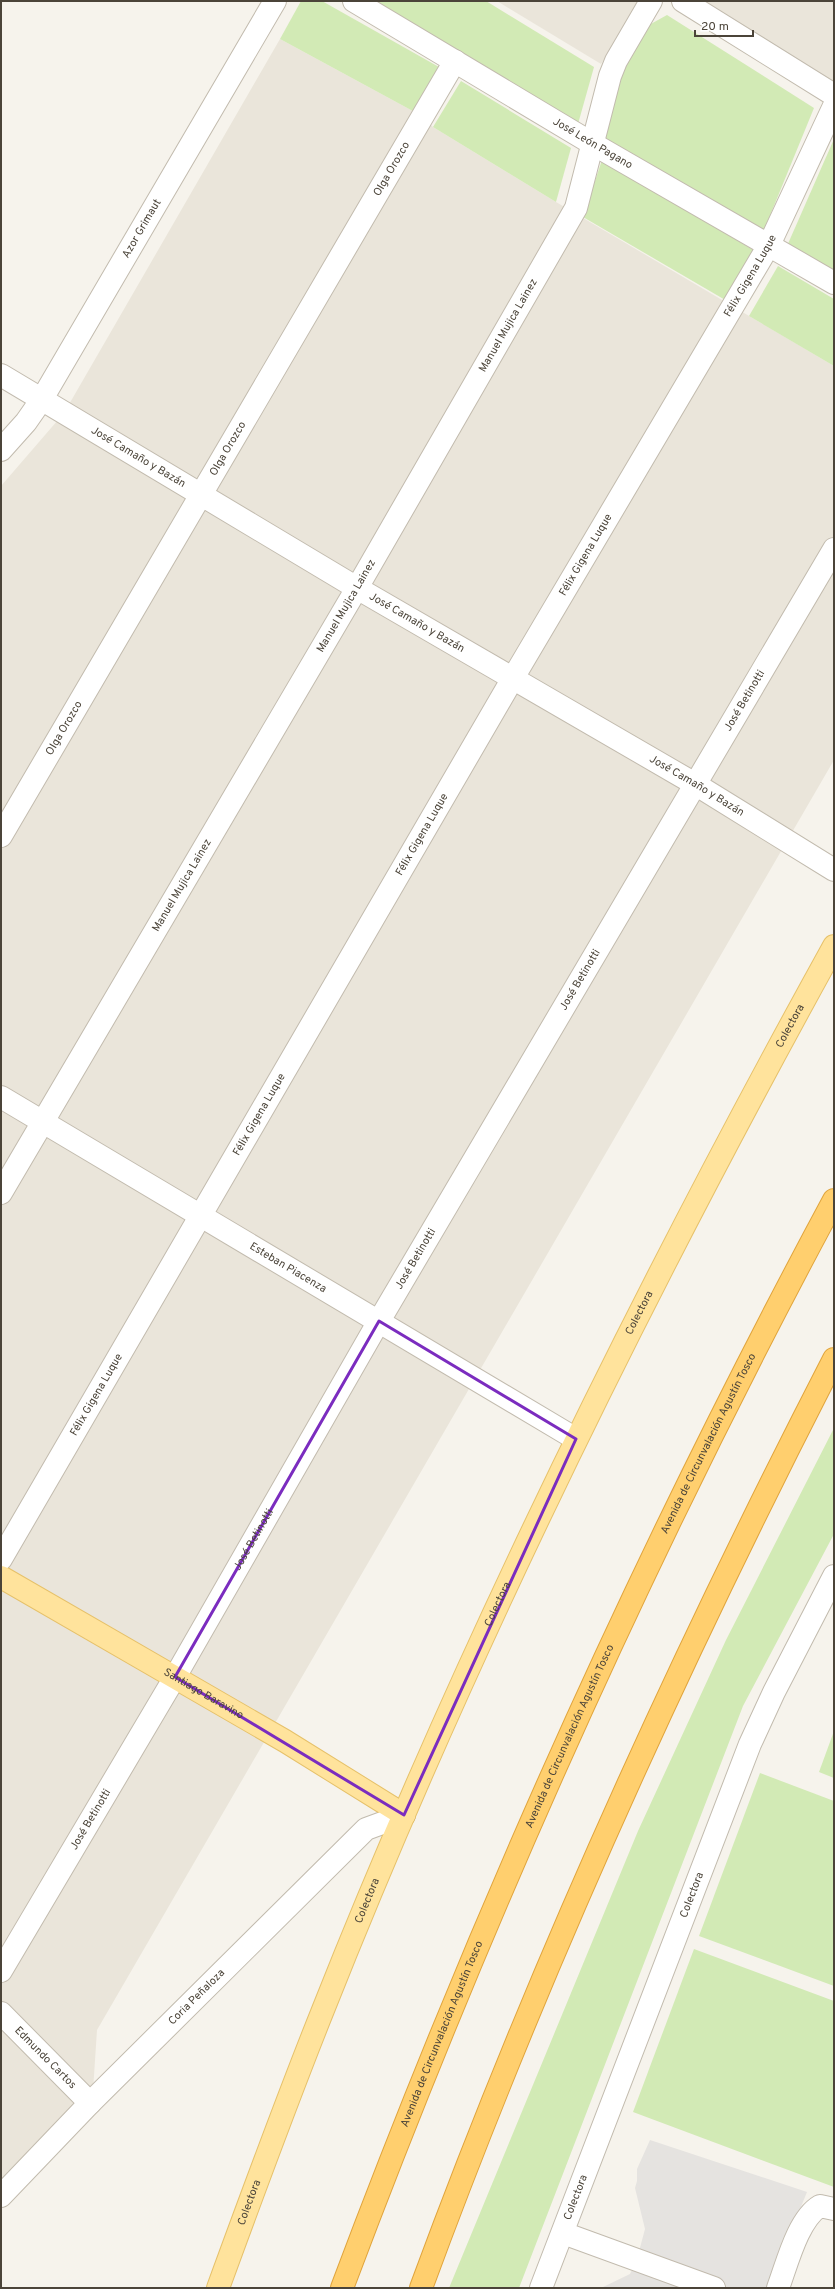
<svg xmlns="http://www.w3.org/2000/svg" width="835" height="2289" viewBox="0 0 835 2289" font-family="Overpass,sans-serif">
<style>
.residential{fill:#eae5da}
.green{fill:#d2eab5}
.parking{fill:#e5e3e0}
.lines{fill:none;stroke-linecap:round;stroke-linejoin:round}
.minor-casing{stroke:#c2bbae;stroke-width:24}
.major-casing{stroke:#e6c16a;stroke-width:24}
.highway-casing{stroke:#e0a43c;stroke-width:24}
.minor{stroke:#fff;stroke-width:22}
.major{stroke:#ffe39c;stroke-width:22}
.highway{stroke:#ffcf6e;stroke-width:22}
.marked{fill:none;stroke:#7b2cbf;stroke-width:3;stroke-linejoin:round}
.labels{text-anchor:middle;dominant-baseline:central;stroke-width:3;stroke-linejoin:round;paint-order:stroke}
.street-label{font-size:11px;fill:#4b4439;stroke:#fff}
</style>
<rect width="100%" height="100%" fill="#f6f3ec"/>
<!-- residential -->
<g class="residential">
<path d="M497,1h143l-39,63z"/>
<path d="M697,1h137v86z"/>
<path d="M280,39l142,77 11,11 123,75 278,164v394l-737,1270 -5,76 -91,92v-1712l63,-73z"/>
</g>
<!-- green -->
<g class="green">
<path d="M301,1h21l124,70 -24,45 -142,-77z"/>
<path d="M370,1h116l108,66 -16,57z"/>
<path d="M667,15l147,93 -52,127 -161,-96 18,-62 30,-52z"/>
<path d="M461,81l110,67 -15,54 -123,-75z"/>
<path d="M834,139v132l-47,-25z"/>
<path d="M602,160l153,91 -28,50 -144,-84z"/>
<path d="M778,266l56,33v67l-85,-50z"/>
<path d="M834,1428v106l-91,172 -224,582h-70l189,-457 88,-191z"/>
<path d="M834,1731v47l-15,-6z"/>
<path d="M760,1773l74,28v185l-135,-50z"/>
<path d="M694,1949l140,52v186l-201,-75z"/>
</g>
<!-- parking -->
<path class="parking" d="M650,2140l157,52 -39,96h-167l29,-14 7,-15 8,-30 -10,-41 2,-7v-12z"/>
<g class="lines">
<!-- minor casing -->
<g class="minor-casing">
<g id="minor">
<path id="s1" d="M354,1l239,143 241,139"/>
<path d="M683,1l151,94"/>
<path id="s2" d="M1,375l356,213 338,196 139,86"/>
<path id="s3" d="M1,450l25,-28 16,-23 233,-398"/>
<path id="s4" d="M1,836l454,-775"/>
<path id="s5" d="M1,1097l575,342"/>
<path id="s6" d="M1,1193l356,-605 219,-380 34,-132 6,-15 35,-60"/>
<path id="s7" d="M1,1559l512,-881 256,-433 65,-139"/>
<path id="s8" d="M1,1971l174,-294 204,-356 455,-772"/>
<path id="s9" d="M1,2013l89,90"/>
<path id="s10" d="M1,2196l89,-93 276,-274 38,-14"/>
<path d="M563,2233l151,55"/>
<path id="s11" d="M541,2288l209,-544 24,-52 60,-116"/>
<path d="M778,2288c9,-24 20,-69 42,-82l14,3"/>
</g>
</g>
<!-- major casing -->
<g class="major-casing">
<g id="major">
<path id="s12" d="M1,1577l284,164 119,74"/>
<path id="s13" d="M218,2288c34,-93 68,-186 105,-278 145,-366 321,-720 511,-1064"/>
</g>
</g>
<!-- highway casing -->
<g class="highway-casing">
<g id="highway">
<path id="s14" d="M342,2288c140,-373 303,-737 492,-1088"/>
<path d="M421,2288c117,-318 258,-628 413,-929"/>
</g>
</g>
<!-- minor -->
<use href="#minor" class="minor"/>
<!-- major -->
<use href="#major" class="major"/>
<!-- highway -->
<use href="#highway" class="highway"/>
</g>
<!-- marked area -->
<path class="marked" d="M379,1321l197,118 -172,376 -229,-138z"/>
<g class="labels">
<!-- street labels -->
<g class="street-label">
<text stroke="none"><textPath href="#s1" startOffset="278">José León Pagano</textPath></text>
<text stroke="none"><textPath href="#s4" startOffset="773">Olga Orozco</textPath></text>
<text stroke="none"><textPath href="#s3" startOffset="263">Azor Grimaut</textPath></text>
<text stroke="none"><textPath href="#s7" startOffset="1486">Félix Gigena Luque</textPath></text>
<text stroke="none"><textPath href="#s6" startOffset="1005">Manuel Mujica Lainez</textPath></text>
<text stroke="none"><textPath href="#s4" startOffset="449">Olga Orozco</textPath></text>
<text stroke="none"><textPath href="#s2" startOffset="160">José Camaño y Bazán</textPath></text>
<text stroke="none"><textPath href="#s7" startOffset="1162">Félix Gigena Luque</textPath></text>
<text stroke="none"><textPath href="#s6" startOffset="681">Manuel Mujica Lainez</textPath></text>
<text stroke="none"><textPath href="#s2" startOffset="484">José Camaño y Bazán</textPath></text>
<text stroke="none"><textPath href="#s8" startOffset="1472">José Betinotti</textPath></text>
<text stroke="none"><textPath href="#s4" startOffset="125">Olga Orozco</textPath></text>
<text stroke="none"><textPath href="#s2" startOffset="808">José Camaño y Bazán</textPath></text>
<text stroke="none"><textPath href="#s7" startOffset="838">Félix Gigena Luque</textPath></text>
<text stroke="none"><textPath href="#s6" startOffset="357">Manuel Mujica Lainez</textPath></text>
<text stroke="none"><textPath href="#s8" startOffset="1148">José Betinotti</textPath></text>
<text stroke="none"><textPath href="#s13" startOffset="1387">Colectora</textPath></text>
<text stroke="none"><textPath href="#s7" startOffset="514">Félix Gigena Luque</textPath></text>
<text stroke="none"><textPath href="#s8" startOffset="824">José Betinotti</textPath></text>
<text stroke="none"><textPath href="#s5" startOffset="334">Esteban Piacenza</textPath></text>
<text stroke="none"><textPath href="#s13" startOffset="1063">Colectora</textPath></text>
<text stroke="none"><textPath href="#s7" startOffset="190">Félix Gigena Luque</textPath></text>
<text stroke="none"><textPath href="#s14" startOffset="921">Avenida de Circunvalación Agustín Tosco</textPath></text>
<text stroke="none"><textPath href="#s8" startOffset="500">José Betinotti</textPath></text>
<text stroke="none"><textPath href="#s13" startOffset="739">Colectora</textPath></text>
<text stroke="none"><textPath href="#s12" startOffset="234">Santiago Baravino</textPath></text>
<text stroke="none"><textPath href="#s14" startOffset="597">Avenida de Circunvalación Agustín Tosco</textPath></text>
<text stroke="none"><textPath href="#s8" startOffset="176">José Betinotti</textPath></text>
<text stroke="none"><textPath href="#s11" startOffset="421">Colectora</textPath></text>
<text stroke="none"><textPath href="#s13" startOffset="415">Colectora</textPath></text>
<text stroke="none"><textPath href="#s10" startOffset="279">Coria Peñaloza</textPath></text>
<text stroke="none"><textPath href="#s14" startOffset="273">Avenida de Circunvalación Agustín Tosco</textPath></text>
<text stroke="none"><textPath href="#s9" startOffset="63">Edmundo Cartos</textPath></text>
<text stroke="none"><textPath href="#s11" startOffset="97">Colectora</textPath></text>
<text stroke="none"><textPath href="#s13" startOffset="91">Colectora</textPath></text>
</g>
</g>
<!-- border -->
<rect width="835" height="2289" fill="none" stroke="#4b4439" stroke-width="4"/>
<!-- scale -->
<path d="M695 30v6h58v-6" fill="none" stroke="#4b4439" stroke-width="2"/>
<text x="701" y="30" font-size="12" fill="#4b4439" stroke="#ffffff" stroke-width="3" paint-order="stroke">20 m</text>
</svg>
